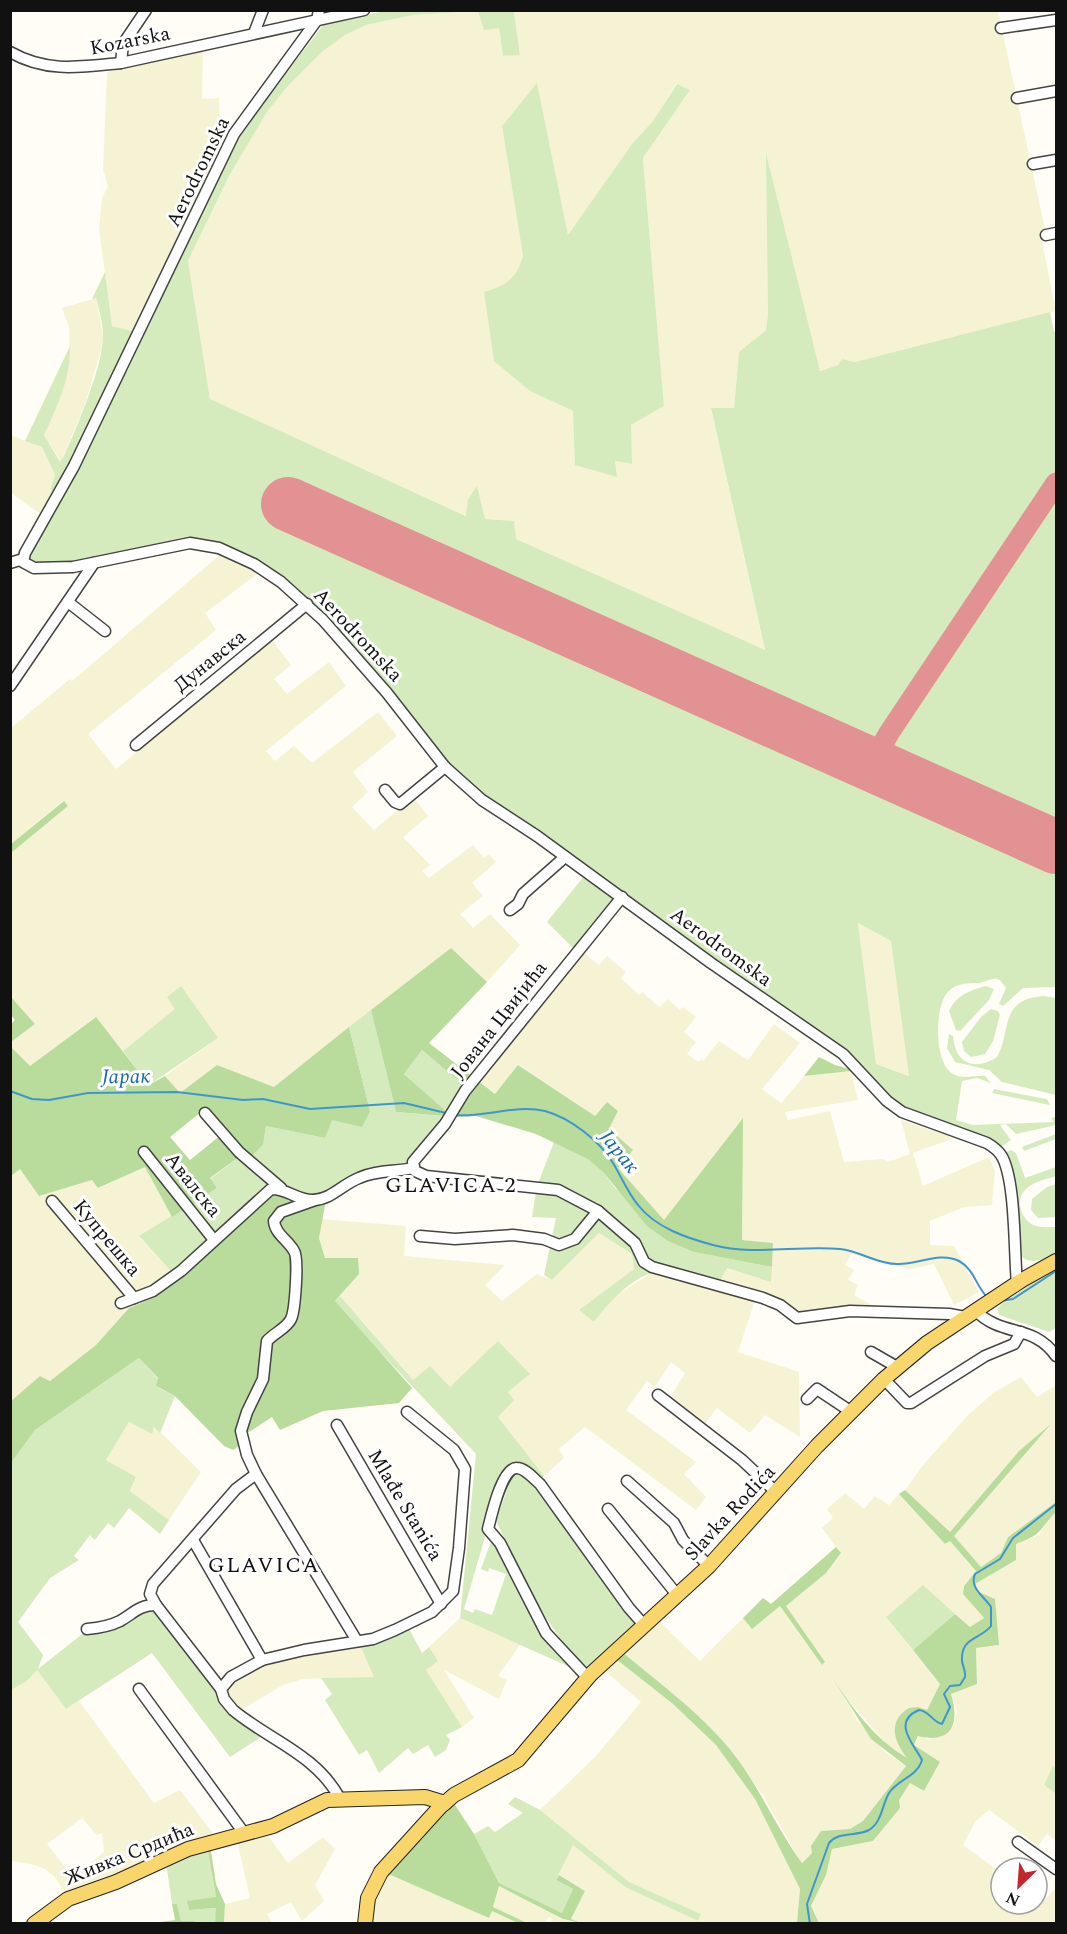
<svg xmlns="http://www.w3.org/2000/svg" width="1067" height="1934" viewBox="0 0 1067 1934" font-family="Spectral,serif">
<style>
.farmland{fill:#f6f3d4;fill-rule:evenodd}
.green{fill:#d5ebbd;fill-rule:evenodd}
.forest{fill:#b9dc9c;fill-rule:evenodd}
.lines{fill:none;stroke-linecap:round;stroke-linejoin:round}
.stream{stroke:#3f96cf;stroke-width:2}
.taxiway{stroke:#e29292;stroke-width:21}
.runway{stroke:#e29292;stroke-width:54}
.minor-casing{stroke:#444;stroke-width:13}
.major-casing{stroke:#222;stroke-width:16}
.minor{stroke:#fff;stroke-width:10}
.major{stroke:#f9d66b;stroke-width:14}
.labels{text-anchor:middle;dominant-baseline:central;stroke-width:6;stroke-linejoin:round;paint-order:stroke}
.street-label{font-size:20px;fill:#111;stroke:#fff}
.water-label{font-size:21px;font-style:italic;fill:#1768a6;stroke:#fff}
.quarter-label{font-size:22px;letter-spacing:1.5px;fill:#111;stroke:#fff}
</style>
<rect width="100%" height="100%" fill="#fffdf5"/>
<!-- farmland -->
<g class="farmland">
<path d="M478,11l21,17 4,28 17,-2 -6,-43h484l47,218 -3,13 14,69 -201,51 -13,-3 -4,6 -19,6 -52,-214 1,157 -2,16 -27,23 -5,55 -23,1 54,242 -249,-112 -31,-19 -8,-33 -9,12 -1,17 -257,-116 -22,-139 41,-85 38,-64 20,-25 36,-36 22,-16 21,-10 47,-10zM537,84l31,152 64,-92 21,-23 23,-37 14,6 -47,68 21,248 -33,19v39l-16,-3 -42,-50 -43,-20 -34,-102 12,-6 11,-11 4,-16 -21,-130z"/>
<path d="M203,48l-1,51 17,-1 2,52 -85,182 -24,-6 -13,-97 3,-31 6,-12 -5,-17 4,-97z"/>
<path d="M96,298l7,38 -2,14 -16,54 -24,58 -17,-27 14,-30 12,-50 -1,-28 -7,-19z"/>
<path d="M10,435l32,12 13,28 -2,23 -10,18 -32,-23z"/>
<path d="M222,553l38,19 -55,41 11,17 -128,104 28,35 156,-129 19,25 -17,14 13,15 42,-32 17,24 -80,65 9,10 19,-15 18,17 66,-51 19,24 -44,36 15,20 -16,15 22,23 39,-33 15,19 -25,21 27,28 -8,6 7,7 44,-33 11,13 5,-4 7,8 -24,21 11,13 -23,18 13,14 17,-14 30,31 -33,37 -37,-33 -176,138 -57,-22 -37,28 -15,-17 53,-38 -42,-29 -53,42 -28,-34 -66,50 -18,-20v-5l24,-18 -24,-27v-144l57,-47 -5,-5 -52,43v-116l59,-49 2,2z"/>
<path d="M858,923l33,18 19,135 -34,-12z"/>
<path d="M580,950l19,15 8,-9 19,16 -5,6 18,17 3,-3 18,15 8,-8 12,11 3,-3 13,10 -12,15 12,10 -9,12 12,8 2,-3 2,2 16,-20 29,19 26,-36 26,19 -38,46 19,14 23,-27 47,-5 7,29 -73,12 3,8 42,-9 14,51 38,-3 6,3 22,-8 -9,-34 53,18 -41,15 10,33 66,-29 6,14 -3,34 -28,2 -34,14v24l24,1 25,46 -25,13 -20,-41 -24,5 -59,-15 -6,11 9,5 -6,10 10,5 -4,10 16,9 -4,6 -65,6 -29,-20 -8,-3 -9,7 -17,52 61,20 1,65 -35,-22 -15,18 -33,-25 -15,20 -34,-27 17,-28 -14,-11 -16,25 -8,-6 -21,29 70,52 -12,12 22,23 -10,13 -111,-83 -26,22 5,9 -20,18 -46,-59 10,-25 21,-18 -79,13 -36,-6 -74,-85 19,-22 -34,-16 -6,-20 2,-19 85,7 -2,30 101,9 -20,20 17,16 35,-27 15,6 47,-47 33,21 2,15 -55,41 15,12 21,-26 35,-22 77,-6 44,14 2,-38 -31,-4v-121l-78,102 -46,-53 -9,-39 9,-18 -11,-9 -12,14 -76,-51 -23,29 -18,-13z"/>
<path d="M145,1167l27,50 -33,20 39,42 -28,20 -21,9 -33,37 -46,36 -10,-5 -29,25v-225l9,-7 19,27 53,-16 7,8z"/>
<path d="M1021,1377l16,20 19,-12v117l-48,35 -7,16 -20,14 -27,-31 93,-107 -28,22 -70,82 -44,-43 18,-25 46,-51 27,-23z"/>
<path d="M129,1422l23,11 2,-7 47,46 -32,48 -39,-29 6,-13 -30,-18z"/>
<path d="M845,1493l19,16 11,-13 14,9 10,-11 46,50 5,-3 26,30 -12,15 -1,8 21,24 -14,9 -47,-41 -37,31 54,67 -13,26 -9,-3 -9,53 -20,-13 -46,-53 14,26 28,32 21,14 -43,55 -13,8 -29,2 -9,22 -11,10 -37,-66 -41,-56 -45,-43 -56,-46 37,-31 41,40 43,-43 9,11 28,-23 42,59 3,-2 -39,-57 41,-34 14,-18 -19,-26 11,-10 -6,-9z"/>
<path d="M1056,1512v257l-3,-2 -9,18 12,9v47l-9,-7 -9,12 -49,-36 -14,12 -12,23 38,28v31h36v-5l5,3 14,-14v35h-237l-8,-17 15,-31 6,-26 41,-8 37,-59 14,9 16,-28 -26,-18 5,-9 9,3 12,-2 8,-6 6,-7 3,-12 -6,-19 26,-9 -1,-36 23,-3 -24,-61 41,-24v-16l23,-9 9,-15z"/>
<path d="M460,1618l60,27 -22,31 9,4 -8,19 -55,-29 30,48 -12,9 -37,-57 13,-9 -9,-14z"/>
<path d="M360,1645l15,32 -72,2 -20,6 -42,25 -15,-19 2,-9 32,-17 23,-7z"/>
<path d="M616,1659l57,45 43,41 39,54 45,90 -3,34h-216l-10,-4 14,-28 -26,-16 14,-31 52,43 73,34 3,-7 -72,-32 -89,-72 56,-54 45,-54 -37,-32z"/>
<path d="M37,1670l29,39 13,-8 75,102 26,-13 35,46 -148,59 -13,-19 -9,-7 -10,-4 -23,-4 -2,-171 17,-9zM82,1818l15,17 5,-2 2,19 -31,25 -26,-33z"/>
<path d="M265,1832l23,31 35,-26 12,12 -20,36 9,16 -22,20 -11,-19 -24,12 5,9 -48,1 1,-20 25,-6 -13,-58z"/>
<path d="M386,1873l103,45 3,-7 26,12 -147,1 1,-22z"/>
<path d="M499,1886l64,33 11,4h-25l3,-4 -3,-2 -4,6h-18l-34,-16z"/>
</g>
<!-- green -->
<g class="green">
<path d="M384,11h130l6,44 -17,1 -4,-28 -15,2 -6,-19 -65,4 -47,10 -21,10 -22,16 -36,36 -20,25 -38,64 -41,85 22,138 256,117 2,-17 9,-13 8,33 29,2 2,18 249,111 -54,-242h23l5,-56 27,-22 2,-16 -2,-161 54,218 18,-6 4,-6 13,3 195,-50 4,20h2v655l-33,1 -20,18 -4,-2 7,-16 -6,-8c-8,-4 -13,2 -22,3 -11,0 -22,0 -30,9 -14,14 -14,72 5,82 11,6 21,1 32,2l6,7 -14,-5 -15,3 -6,39 17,5 81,-3 -3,-4 5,-1v8l-40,9 -10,-10 -6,1 11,15 -10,7c-25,-17 -52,-17 -79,-29 -28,-11 -46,-34 -67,-57l-374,-266 -27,-22 -151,-176 -103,-57h-26l-98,23 -42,2 -7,-7 97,-186h3l95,-204 22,-39 79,-104zM858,923l33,18 18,135 -33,-12z"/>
<path d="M537,83l31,152 64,-91 21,-23 24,-37 13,6 -47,68 21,248 -33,19 1,39 -17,-3 2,16 -42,-12 -2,-54 -43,-20 -36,-30 -10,-69c22,-6 33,-14 39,-36l-21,-130z"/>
<path d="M105,272l7,54 24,6 -83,166 -2,-11 4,-12 -13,-28 -17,-6 45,-95c1,31 -13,62 -26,89l16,27 4,-6c13,-30 39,-89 39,-121 0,-12 -4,-25 -7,-37l-4,1z"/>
<path d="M585,875l30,24 -40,51 -28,-28z"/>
<path d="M181,986l37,52 -69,47 -26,-34 52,-42 -8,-12z"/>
<path d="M986,986l8,3 -5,11 -29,31 -4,-1 -7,-19c7,-16 22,-21 37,-25z"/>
<path d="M1044,996l12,2v97l-54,-13 -13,-12 -34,-8 -8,-14 2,-14 4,2c2,27 21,36 44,21 15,-26 1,-58 47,-61z"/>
<path d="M991,1009l7,2 2,4 -7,26 -8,13 -14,3 -7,-6 -2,-9 19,-25z"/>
<path d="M371,1010l25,102 49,4 -41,50 -31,5 -44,23 -31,3 -48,-39 13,-13 3,-19 59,12 6,-18 39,-9 -21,-84z"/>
<path d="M422,1050l49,40 -13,23 -11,-1 -43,-38z"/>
<path d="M994,1089l53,10 3,6 -58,-12z"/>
<path d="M1056,1134v5l-32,12 -2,-4z"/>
<path d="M554,1142l34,16 16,15 11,15 79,64 78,15 -1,15 -44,-14 -10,18c-17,-5 -37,-13 -54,-14 -26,-2 -56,32 -69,50l-15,-12 55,-41 -2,-15 -33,-21 -47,47 -8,-5 12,-57 -24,-1 5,-31z"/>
<path d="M1011,1150l5,3 9,25 31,-11v9c-9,3 -23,6 -30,13 -11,10 -6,29 7,36 7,3 16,2 23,2v28c-12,4 -26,11 -36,0l-15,-102z"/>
<path d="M239,1157l39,32 -100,90 -39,-43 78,-48 -7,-9z"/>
<path d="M1056,1184v33l-18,1 -7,-8 1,-11 15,-12z"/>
<path d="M1056,1267v61l-7,4 -50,-17 -1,-7 3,-4z"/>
<path d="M340,1296l73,84 17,-14 20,21 48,-46 32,33 -22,18 6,8 -16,17 46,59 -3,3 -13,-13 -13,-4 -11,10 -40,137 9,4 2,-4 17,6 14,-41 -17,-6 -1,4 -7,-3 9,-25 5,-2 51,93 35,37 -121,-54 16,-164 -139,-148 -2,-5z"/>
<path d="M139,1358l19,21 -1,8 18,9 -15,37 -6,-6 -2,7 -23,-12 -23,38 30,17 -6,14 39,29 -9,14 -31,-26 -15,20 -6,-5 -13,17 -5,-5 -16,21 5,4 -29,18 -32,44 25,33 -5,14 48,-38 67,-23 64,81 47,46 -34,22 -78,-104 -86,56 -29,-39 -10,11 -16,9v-227l24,-33z"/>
<path d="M524,1470l115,151 -50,48c-43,-37 -69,-98 -93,-148l17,-48z"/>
<path d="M923,1585l32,29 -42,36 -27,-33z"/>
<path d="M408,1627l14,26 7,-6 9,14 -12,9 36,57 -16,8 4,5 -4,10 -11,7 -7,-12 -15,9 -5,-6 -29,25 -12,-23 -8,5 -34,-55 7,-6 -11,-16 53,-1 -14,-32z"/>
<path d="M1053,1766l3,3v25l-12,-9z"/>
<path d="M515,1797l25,13 89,72 72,32 -3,7 -73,-34 -52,-42 -17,35 17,9 -11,25 -63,-31 -25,-49 14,-8 7,6 28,-19 -15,-9z"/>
<path d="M207,1846l9,52 -28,3 1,9 28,-2 -2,15 -34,-1 -4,-18h-5l-6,-42z"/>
</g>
<!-- forest -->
<g class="forest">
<path d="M64,801l4,5 -57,47v-9z"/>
<path d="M451,948l36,34 -58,61 66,51 23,-29 77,51 12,-14 11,9 -9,18 24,21 -15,18 46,52 79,-102 -1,122 31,3 -1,24 -78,-15 -26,-11 -21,-15 -43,-53 -16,-14 -52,-25 -60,-18 -18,1 -62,-5 -25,-102zM422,1050l48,40 -12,23 -11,-1 -43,-38z"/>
<path d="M11,997l24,27 -24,18v-18l4,-4 -4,-5z"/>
<path d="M96,1017l53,68 16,-9 15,17 37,-28 57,22 75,-60 21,84 -8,16 -30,-7 -7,18 -59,-12 -3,19 -13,13 -44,-50 -36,29 20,23 31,-25 18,22 -29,21 7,10 -45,29 -27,-50 -47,21 -6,-8 -53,16 -19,-27 -9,7v-129l19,19z"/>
<path d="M819,1057l16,8 15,4 1,2 -47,5z"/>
<path d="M278,1189l48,11 -7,38 6,20h33l1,16 -24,27 77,87 -13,15 -76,8 -43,19 -8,-13 -26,17 -7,8v4l-6,4 -9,-4 -49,-50 -19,-10 2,-8 -19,-20 -104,72 -24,33v-62l29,-25 10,5 46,-36 33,-37 21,-9 28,-20z"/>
<path d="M1051,1424l-97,112 27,31 20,-14 7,-16 48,-35v10c-19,19 -11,21 -40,32v16l-41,24 4,8 16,7 4,46 -23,3 1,36 -26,10c9,28 2,51 -33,42l-4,9 26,17 -16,29 -14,-8 -11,17 1,8 -27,33 -41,8 -6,26 -15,31 8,17h-22l3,-34 -45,-90 -39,-54 -43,-41 -57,-45 6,-7c34,28 70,55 100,88 33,36 51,83 80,123l10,-10 -1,-7 10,-15 29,-2 13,-8 43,-55 -35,-27 -41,-65c21,32 43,64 77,84 -13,-16 -20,-37 2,-50l9,-1 9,3 13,-26 -27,-34 42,-36 15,13 14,-9 -21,-24 1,-8 12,-15 -26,-30 -5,3 -46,-50 6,-4 45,42 69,-81z"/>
<path d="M836,1547l5,6 -15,20 -40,33 39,56 -3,3 -42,-59 -28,23 -9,-11 20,-20 8,6z"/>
<path d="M455,1799v6l19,29 25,49 63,30 11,-24 -17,-9 3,-5 26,16 -14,28 10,4 -18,-4 -64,-33 -6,21 34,16h-9l-26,-12 -3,7 -103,-45z"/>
<path d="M210,1845l6,39 9,20 -1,19h-9l1,-15 -27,2 -2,-9 29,-4 -9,-51z"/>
<path d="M172,1904h5l4,17h13l1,2h-42l22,-3z"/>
</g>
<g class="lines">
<!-- stream -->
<g class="stream">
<path d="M10,1091l22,8 17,1 39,-7 89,-1 66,8 20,-1 47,10 94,-6 42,10"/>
<path d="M455,1115c30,3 59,-11 90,-4 25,7 54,29 68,52 8,13 15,30 25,42 18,23 49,33 75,40 42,11 85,0 127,4 20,2 37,15 57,15 20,1 43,-13 62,-3 15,8 17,25 28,36"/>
<path d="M1000,1301l13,-2 43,-28"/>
<path d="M810,1924l-3,-20 22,-61c10,-12 27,-6 40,-13 13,-8 13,-25 20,-37 9,-14 28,-16 33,-33 -6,-13 -32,-38 -3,-50 11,1 13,12 23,14l8,-17 -6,-13 6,-8 10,-1 5,-8c1,-8 -4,-13 -3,-19 0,-21 19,-19 29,-32v-19c-7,-11 -22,-19 -16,-33l25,-15 13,-21 43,-34"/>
</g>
<!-- taxiway -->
<path class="taxiway" d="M871,765l18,-32 167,-250"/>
<!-- runway -->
<path class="runway" d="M288,504l768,343"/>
<!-- minor casing -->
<g class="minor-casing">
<g id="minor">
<path d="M319,10l-2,10 -83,114 -160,332 -49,87 -2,9 11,6 39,-1 117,-24 29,5 35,16 27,18 42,38 64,73 58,74 37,33 55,36 174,127 132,91 44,47 15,11 85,31c5,3 10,6 14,12 15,23 13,99 16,129"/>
<path d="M1001,28l55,-8"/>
<path d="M254,33l9,-23"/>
<path d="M10,52c37,21 71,15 111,11l243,-53"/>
<path d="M121,63l2,-19 23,-34"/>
<path d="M1017,98l39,-7"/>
<path d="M1033,164l23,-4"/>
<path d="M1046,235l10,-2"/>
<path d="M10,563l13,-4"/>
<path d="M68,602l37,29"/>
<path d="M10,686l84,-123"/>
<path d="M136,745l171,-141"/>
<path d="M385,790l10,12 5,2 45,-37"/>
<path d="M510,910l8,-6 5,-10 42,-37"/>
<path d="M205,1113l34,39 42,36"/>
<path d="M144,1152l70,88"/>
<path d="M52,1201l82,97"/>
<path d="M598,1211l-40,-21 -132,-14 -11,-5 -2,-9 32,-38 20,-33 157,-194"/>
<path d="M420,1236l35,3 58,-4 31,4 15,6 16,-6 23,-28 37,32 9,19 8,5 111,31 17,7 17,13 53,-7 99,3 16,3"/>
<path d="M121,1303l32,-12 28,-20 90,-82c16,-1 26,12 43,11 18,-1 29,-16 45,-22 17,-8 36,-6 54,-10"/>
<path d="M975,1310c27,28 58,13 81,46"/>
<path d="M871,1352l26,15"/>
<path d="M884,1379l23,24h4l74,-47 29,-12 7,-12"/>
<path d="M658,1395l84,65 34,32"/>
<path d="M807,1399l10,-10 33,22"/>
<path d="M337,1425l104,179"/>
<path d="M256,1474l101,167"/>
<path d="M627,1481l47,42 9,17 26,26"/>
<path d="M608,1509l70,87"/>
<path d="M193,1540l69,120"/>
<path d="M156,1605l-6,-11 3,-10 83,-95 20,-15 -9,-19 -6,-24 6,-19 16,-33 4,-38c7,-8 20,-13 24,-22 4,-8 8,-61 3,-68 -6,-11 -19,-17 -20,-30l7,-9 34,-12"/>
<path d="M87,1629c12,-1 23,-3 33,-8 14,-8 19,-16 36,-16l65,84"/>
<path d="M588,1678l-42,-45 -46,-90 -12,-14c3,-12 14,-62 29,-61 8,0 17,11 23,16l89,124 15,17"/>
<path d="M139,1689l105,144"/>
<path d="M339,1797c-24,-43 -70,-57 -106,-87l-9,-11 -3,-10 10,-12 31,-17 42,-10 69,-11 22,-9 37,-18 21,-21 6,-43 6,-79 -11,-19 -47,-38"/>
<path d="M1018,1842l38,27"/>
</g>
</g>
<!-- major casing -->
<g class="major-casing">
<g id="major">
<path d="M34,1924l34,-25 48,-17 72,-33 85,-23 54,-26 98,-3 20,6"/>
<path d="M365,1924l3,-26 13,-26 59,-65 14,-12 64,-35 73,-86 118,-108 108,-120 67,-67 43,-36 95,-63 34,-19"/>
</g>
</g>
<!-- minor -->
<use href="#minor" class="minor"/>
<!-- major -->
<use href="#major" class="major"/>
</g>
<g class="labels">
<!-- street labels -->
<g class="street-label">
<text transform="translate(130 41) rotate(-11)">Kozarska</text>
<text transform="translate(198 172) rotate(-64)">Aerodromska</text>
<text transform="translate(358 635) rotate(47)">Aerodromska</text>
<text transform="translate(210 661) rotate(-39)">Дунавска</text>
<text transform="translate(721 947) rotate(36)">Aerodromska</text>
<text transform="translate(499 1020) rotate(-52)">Јована Цвијића</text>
<text transform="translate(193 1185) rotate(51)">Авалска</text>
<text transform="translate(107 1238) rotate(50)">Купрешка</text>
<text transform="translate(405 1505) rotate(59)">Mlađe Stanića</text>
<text transform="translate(730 1513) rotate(-47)">Slavka Rodića</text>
<text transform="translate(129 1854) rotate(-22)">Живка Срдића</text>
</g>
<!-- water labels -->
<g class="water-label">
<text transform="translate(126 1077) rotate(-1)">Јарак</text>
<text transform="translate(619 1152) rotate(51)">Јарак</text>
</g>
<!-- quarter labels -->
<g class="quarter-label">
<text x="451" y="1185">GLAVICA 2</text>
<text x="264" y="1565">GLAVICA</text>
</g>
</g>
<!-- border -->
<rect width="1067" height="1934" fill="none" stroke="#111111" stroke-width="24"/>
<!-- north arrow -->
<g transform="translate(1019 1886) rotate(205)"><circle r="28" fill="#ffffff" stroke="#a0a0a0" stroke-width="1.5"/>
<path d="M0-4.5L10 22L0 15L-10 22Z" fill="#c4262e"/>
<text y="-9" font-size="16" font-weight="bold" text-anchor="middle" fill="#111111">N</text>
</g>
</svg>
